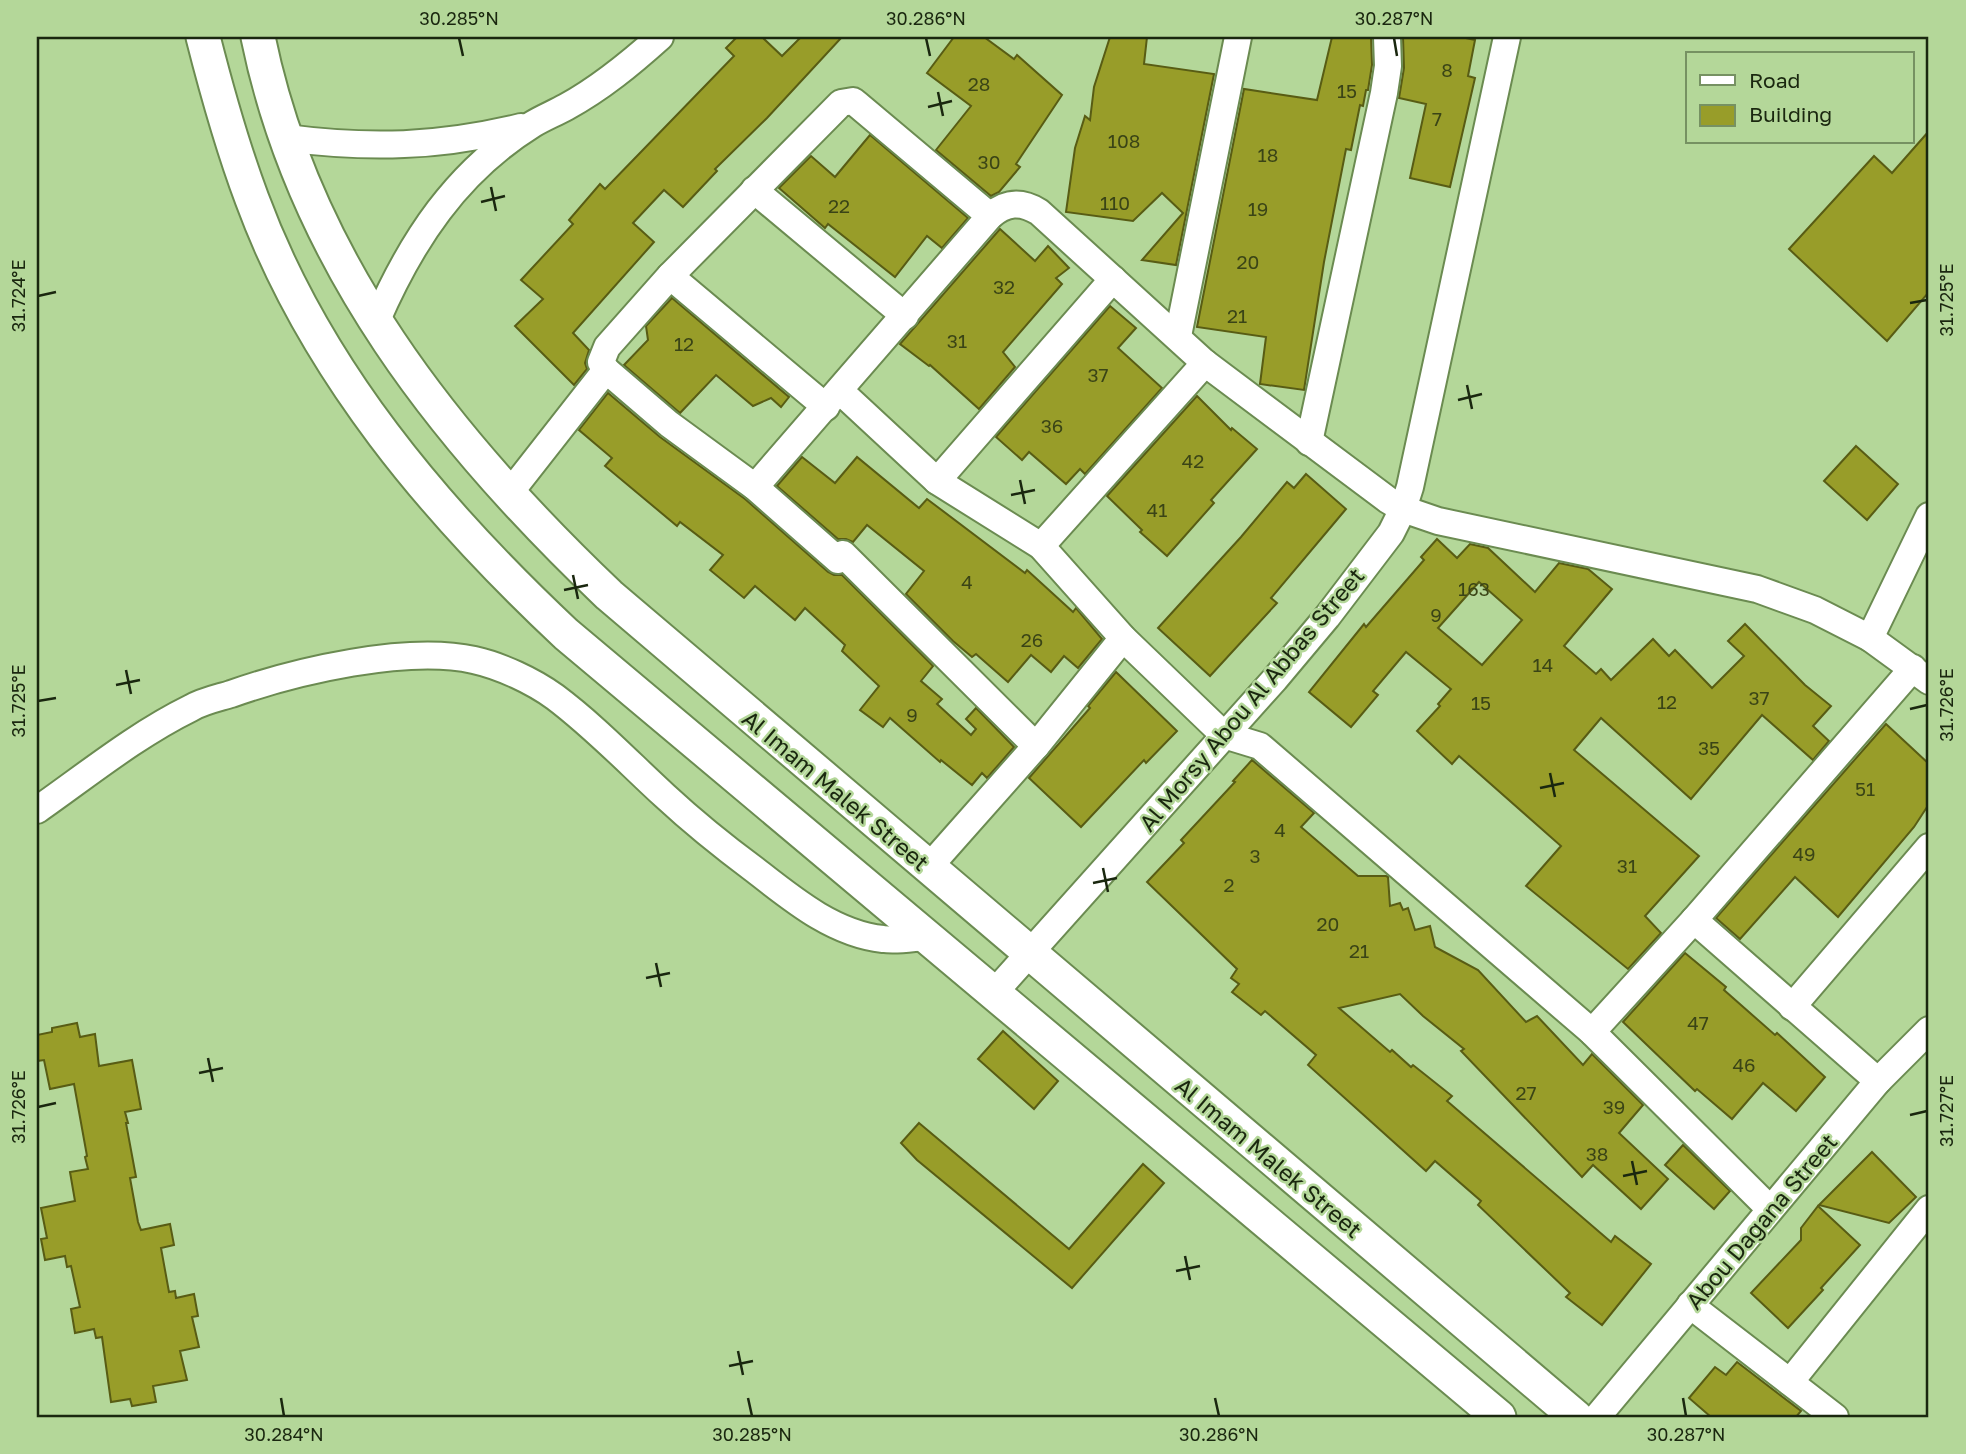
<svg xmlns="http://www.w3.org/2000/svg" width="1966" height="1454" viewBox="0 0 1966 1454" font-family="'Golos Text',sans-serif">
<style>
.building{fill:#989d29;stroke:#585c14;stroke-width:2;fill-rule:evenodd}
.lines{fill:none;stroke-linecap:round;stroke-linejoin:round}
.minor-casing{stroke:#6b8b51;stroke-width:30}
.tertiary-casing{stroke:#6b8b51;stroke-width:37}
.minor{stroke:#fff;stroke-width:26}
.tertiary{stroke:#fff;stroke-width:33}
.ticks{fill:none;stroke:#1a270f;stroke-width:2.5}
.labels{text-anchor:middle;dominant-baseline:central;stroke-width:5;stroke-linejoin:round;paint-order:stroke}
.number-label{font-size:19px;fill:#3a4416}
.street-label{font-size:23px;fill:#1a270f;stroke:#b4d799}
.neatline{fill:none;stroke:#1a270f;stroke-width:2.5}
.ticks-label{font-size:18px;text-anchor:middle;fill:#1a270f}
</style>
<rect width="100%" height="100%" fill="#b4d799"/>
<!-- building -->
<g class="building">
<path d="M737,37h25l20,19 19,-19h41l-75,81 -52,51 2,2 -34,36 -19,-17 -31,33 21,19 -81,91 16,17 -4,13 2,6 -13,16 -59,-59 28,-27 -22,-19 52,-56 -4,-4 31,-36 5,5 129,-133 -8,-8z"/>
<path d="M954,37h30l30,22 3,-4 45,40 -46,69 4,3 -21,25 -8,4 -55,-46 35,-44 -44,-33z"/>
<path d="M1110,37h37l-3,27 70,10 -38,191 -34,-5 41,-47 -21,-20 -29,28 -67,-9 9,-64 10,-32 5,4 4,-33z"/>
<path d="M1332,37h39l1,28 -4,25h-2l-3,16 -3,-1 -9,45 -5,-1 -22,113 -20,128 -44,-6 6,-47 -69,-10 47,-238 73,11z"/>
<path d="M1403,37h58l14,3 -7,36 7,2 -25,109 -40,-9 16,-74 -27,-6 5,-30z"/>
<path d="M1929,131v161l-42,49 -98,-92 85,-93 18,17z"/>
<path d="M870,135l98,83 -26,30 -15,-12 -32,41 -67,-53 -3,4 -46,-40 32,-32 24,21z"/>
<path d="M1000,229l35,32 13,-15 21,22 -13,10 6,6 -59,68 12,15 -36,42 -49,-44 -1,1 -29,-22z"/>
<path d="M672,298l117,99 -8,10 -10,-9 -18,8 -37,-31 -36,38 -56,-48 24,-25 -2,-14z"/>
<path d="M1110,306l26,22 -18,20 44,40 -77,86 -5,-5 -14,15 -37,-32 -7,8 -26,-23z"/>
<path d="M608,393l52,44 85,62 83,73 6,3h8l91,91 -12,15 21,18 -5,5 34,31 5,-6 -10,-10 10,-11 38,39 -27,31 -5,-5 -10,12 -31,-25 -1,2 -50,-44 -7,9 -23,-17 19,-24 -37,-35 3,-6 -40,-37 -10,12 -40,-34 -11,12 -34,-28 13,-15 -43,-33 -3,4 -72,-60 7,-8 -33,-28z"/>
<path d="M1197,396l34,34 1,-2 25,21 -46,51 3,3 -47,53 -27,-24 2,-2 -35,-34z"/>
<path d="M1856,446l42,38 -31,36 -43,-39z"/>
<path d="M802,457l33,26 22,-26 62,51 8,-9 98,74 2,-3 46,42 3,-4 26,31 -24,29 -14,-12 -13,16 -20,-17 -23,27 -32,-28 -4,3 -19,-16 -47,-47 18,-23 -57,-46 -14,17 -7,-3h-8l-61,-53z"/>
<path d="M1306,474l40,35 -75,89 6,5 -67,73 -52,-48 83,-91 46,-55 7,6z"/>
<path d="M1437,539l20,19 13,-14 18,4 47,44 24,-29 29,6 24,20 -48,57 32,28 5,-5 10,11 42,-41 16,17 6,-6 37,38 32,-32 -16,-15 17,-17 60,61 26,21 -18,20 16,15 -16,19 -51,-45 -71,84 -90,-81 -27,32 125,106 -54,60 16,17 -33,36 -102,-83 35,-40 -102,-90 -7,8 -35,-33 23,-25 -2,-2 13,-15 -45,-37 -33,39 5,4 -27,32 -42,-35 55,-68 2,3 58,-67 -3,-3zM1479,582l43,38 -40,45 -44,-37z"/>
<path d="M1116,672l61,59 -31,32 -2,-3 -63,67 -52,-49 61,-70 -2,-2z"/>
<path d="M1886,724l43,40v40l-15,23 -76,90 -43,-40 -55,62 -24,-21z"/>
<path d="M1252,760l62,53 -13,14 57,49h28l2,1 2,29 10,-3 3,7 5,-2 7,22 15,-4 5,21 43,23 48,52 11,-6 46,49 9,-11 51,51 -24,28 49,46 -27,30 -48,-44 -11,12 -121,-126 3,-2 -41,-33 -23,-22 -61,14 51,44 2,-2 19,17 2,-2 39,31 -5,5 164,141 4,-6 36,28 -49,61 -36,-28 4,-4 -92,-88 3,-4 -46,-40 -9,10 -118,-106 8,-10 -51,-44 -4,4 -29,-23 7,-8 -8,-6 6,-9 -90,-87 37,-39 -3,-3 54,-58 -2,-1z"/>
<path d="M1685,953l41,34 -2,3 51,45 2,-2 48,44 -29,34 -33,-28 -31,36 -35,-30 -2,2 -72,-69z"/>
<path d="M77,1023l3,14 15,-3 4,32 33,-6 9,49 -16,3 3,11h-2l10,54 -6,1 8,44 3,8 29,-6 4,21 -13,3 8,44 6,-1 1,7 18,-4 4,22 -6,1 7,30 -19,4 7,29 -34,6 3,16 -24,4 -2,-7 -19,3 -9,-65 -6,1 -2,-9 -19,4 -4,-24 9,-2 -9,-41 -4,1 -2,-11 -20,4 -4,-21 6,-1 -6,-30 34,-7 -5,-29 18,-3 -3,-12 2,-1 -13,-72 -24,5 -6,-29 -7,1v-26l15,-3v-4z"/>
<path d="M1003,1031l55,50 -24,28 -56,-50z"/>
<path d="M919,1123l150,126 74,-85 21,19 -92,105 -155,-128 -16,-17z"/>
<path d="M1683,1145l47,46 -16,18 -49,-44z"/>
<path d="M1872,1152l44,45 -27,26 -70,-18z"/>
<path d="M1818,1206l42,39 -39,43 2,2 -35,38 -37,-35 50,-53v-12z"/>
<path d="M1737,1362l64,49 -5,6h-85l-22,-19 26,-31 11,8z"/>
</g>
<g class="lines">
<!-- minor casing -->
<g class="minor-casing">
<g id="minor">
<path d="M286,138c84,11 152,9 235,-11"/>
<path d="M754,190l151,126"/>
<path d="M670,276l156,131"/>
<path d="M376,322c35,-81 80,-150 157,-198 10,-6 22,-11 33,-17 35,-19 65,-44 94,-70"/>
<path d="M1178,336l60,-299"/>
<path d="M606,370l63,54 86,63 83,73 5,-6 193,192"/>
<path d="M840,391l97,90 104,65 82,92 101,97 36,11 332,286 178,177"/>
<path d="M1309,442l75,-349 4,-27 -1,-29"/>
<path d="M937,481l176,-202"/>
<path d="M755,487l235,-271c16,-14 31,-15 49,-4l166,151 183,137 15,9 35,12 319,68 58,21 55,28 59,43"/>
<path d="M508,495l98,-125 -5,-8 6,-15 63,-71 171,-173 12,-2 5,4 132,111"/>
<path d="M1041,546l164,-183"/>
<path d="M1870,638l59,-122"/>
<path d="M37,810c50,-35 99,-75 154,-102 12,-7 27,-10 40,-14 65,-23 176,-49 243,-34 27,6 59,21 81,37 40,30 74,66 110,99 28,26 59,51 90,74 37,29 79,64 128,69 14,2 29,-1 42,-2"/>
<path d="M928,868l108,-122 87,-108"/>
<path d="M1694,920l184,161"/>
<path d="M993,994l282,-315 52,-62 64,-84 12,-24 7,-22 97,-450"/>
<path d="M1792,1007l137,-160"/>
<path d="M1592,1032l102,-112 219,-252"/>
<path d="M1690,1305l145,112"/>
<path d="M1790,1382l139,-173"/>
<path d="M1597,1417l281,-336 51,-51"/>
</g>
</g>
<!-- tertiary casing -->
<g class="tertiary-casing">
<g id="tertiary">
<path d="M203,37c14,55 29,109 49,162 63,171 183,312 314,435l933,783"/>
<path d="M258,37c46,225 188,403 351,558l967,822"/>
</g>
</g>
<!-- minor -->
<use href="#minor" class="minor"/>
<!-- tertiary -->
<use href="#tertiary" class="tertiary"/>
</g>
<!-- ticks -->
<path class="ticks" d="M459,38l4,18M926,38l4,18M1394,38l3,18M938,92l5,24M928,107l24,-6M491,187l5,24M481,202l24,-6M38,296l18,-4M1910,303l17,-3M1467,385l5,24M1458,400l24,-6M1020,480l5,24M1011,495l24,-5M573,575l5,24M564,590l24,-5M126,670l5,24M116,685l24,-5M38,701l18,-3M1910,709l17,-4M1550,773l5,24M1540,788l24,-5M1103,868l5,24M1093,883l24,-5M656,963l5,24M646,978l24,-5M208,1058l5,24M199,1073l24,-5M38,1107l18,-4M1910,1115l17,-4M1632,1161l5,24M1623,1176l24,-5M1185,1256l5,24M1176,1271l24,-5M738,1351l5,24M729,1366l24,-5M281,1398l3,18M748,1398l4,18M1215,1398l4,18M1683,1398l3,18"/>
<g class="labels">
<!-- number labels -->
<g class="number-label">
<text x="1447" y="69">8</text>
<text x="979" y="83">28</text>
<text x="1347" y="90">15</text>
<text x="1437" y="118">7</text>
<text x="1124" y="140">108</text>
<text x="1268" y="154">18</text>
<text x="989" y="161">30</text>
<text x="1115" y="202">110</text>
<text x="839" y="205">22</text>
<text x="1258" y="208">19</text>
<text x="1248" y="261">20</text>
<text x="1004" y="286">32</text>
<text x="1237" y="315">21</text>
<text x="957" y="340">31</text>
<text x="684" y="343">12</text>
<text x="1098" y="374">37</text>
<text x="1052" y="425">36</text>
<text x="1193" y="460">42</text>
<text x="1157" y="509">41</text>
<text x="967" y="581">4</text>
<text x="1474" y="588">163</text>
<text x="1436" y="614">9</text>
<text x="1032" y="639">26</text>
<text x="1543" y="664">14</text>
<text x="1759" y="697">37</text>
<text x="1667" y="701">12</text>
<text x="1481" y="702">15</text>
<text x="912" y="714">9</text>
<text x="1709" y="747">35</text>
<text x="1865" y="788">51</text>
<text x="1280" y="829">4</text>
<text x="1804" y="853">49</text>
<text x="1255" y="855">3</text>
<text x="1627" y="865">31</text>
<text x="1229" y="884">2</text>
<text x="1328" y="923">20</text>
<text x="1359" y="950">21</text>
<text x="1698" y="1022">47</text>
<text x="1744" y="1064">46</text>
<text x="1526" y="1092">27</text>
<text x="1614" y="1106">39</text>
<text x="1597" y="1153">38</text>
</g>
<!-- street labels -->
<g class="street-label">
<text transform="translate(1251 699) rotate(-50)">Al Morsy Abou Al Abbas Street</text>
<text transform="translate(836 790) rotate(40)">Al Imam Malek Street</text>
<text transform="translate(1269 1157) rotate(40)">Al Imam Malek Street</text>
<text transform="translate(1761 1221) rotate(-50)">Abou Dagana Street</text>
</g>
</g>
<!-- border -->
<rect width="1966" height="1454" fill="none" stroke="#b4d799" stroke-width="77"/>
<!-- legend -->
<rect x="1686" y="52" width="228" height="91" fill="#b4d799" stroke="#769162" stroke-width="2"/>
<rect x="1700" y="75" width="35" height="10" fill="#ffffff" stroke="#769162" stroke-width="2"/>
<text x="1749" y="88" font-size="21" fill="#1a270f">Road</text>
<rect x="1700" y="105" width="35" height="21" fill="#989d29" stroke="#769162" stroke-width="2"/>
<text x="1749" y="122" font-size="21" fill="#1a270f">Building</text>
<rect x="38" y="38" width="1889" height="1378" class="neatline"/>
<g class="ticks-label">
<text x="459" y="25">30.285°N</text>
<text x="926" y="25">30.286°N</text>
<text x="1394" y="25">30.287°N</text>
<text transform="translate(19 296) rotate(-90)" y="6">31.724°E</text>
<text transform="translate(1947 300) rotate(-90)" y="6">31.725°E</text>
<text transform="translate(19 701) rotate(-90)" y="6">31.725°E</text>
<text transform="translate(1947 705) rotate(-90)" y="6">31.726°E</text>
<text transform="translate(19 1107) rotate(-90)" y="6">31.726°E</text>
<text transform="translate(1947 1111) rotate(-90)" y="6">31.727°E</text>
<text x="284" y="1441">30.284°N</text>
<text x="752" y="1441">30.285°N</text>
<text x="1219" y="1441">30.286°N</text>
<text x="1686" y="1441">30.287°N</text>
</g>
</svg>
